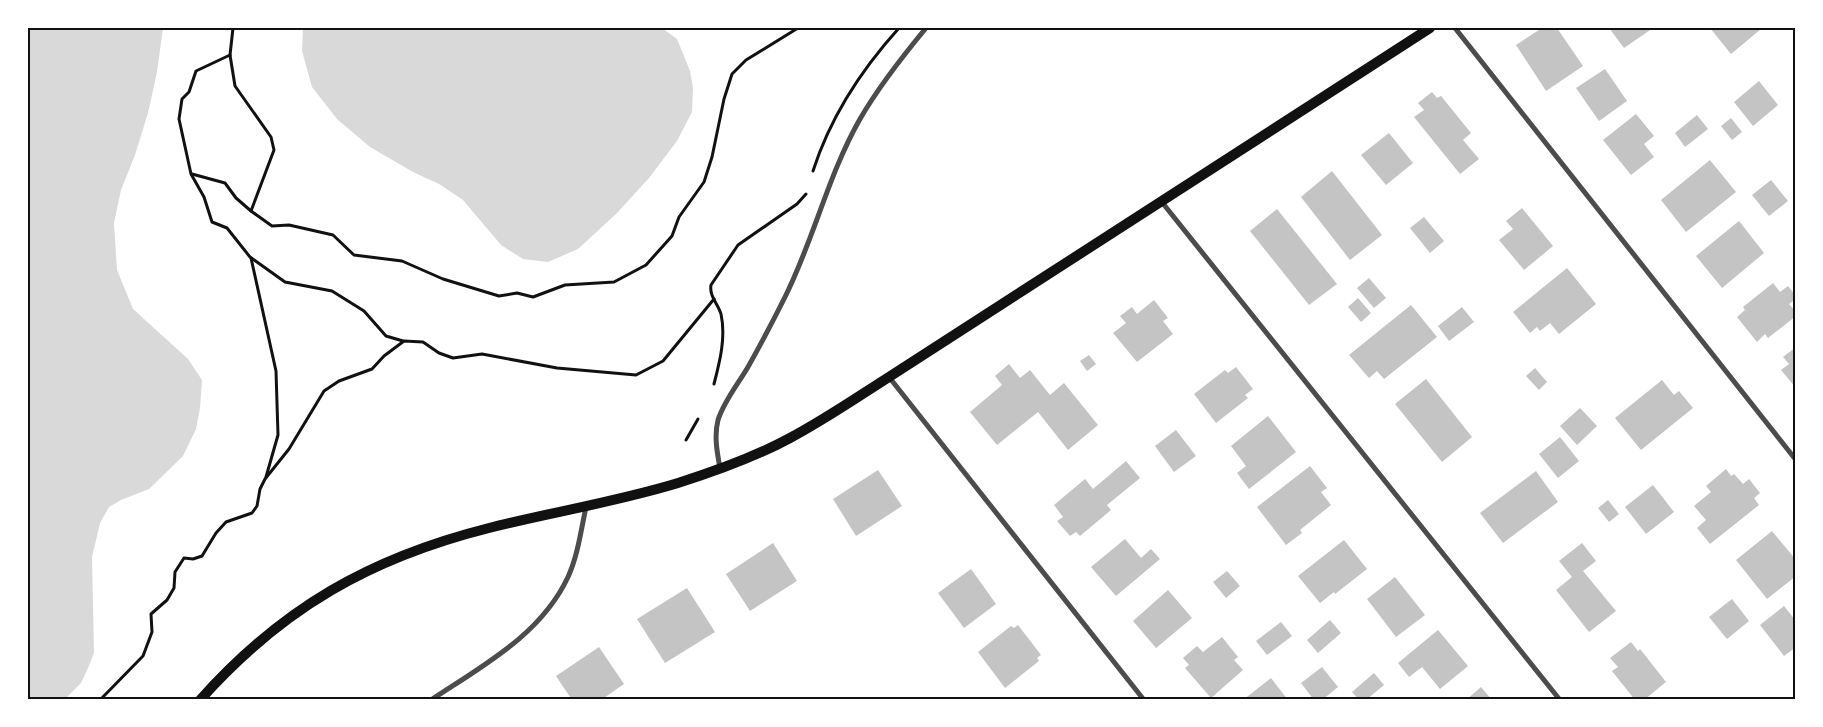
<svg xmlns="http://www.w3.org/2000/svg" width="1823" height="727" viewBox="0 0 1823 727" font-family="Mulish,sans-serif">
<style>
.water{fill:#d9d9d9}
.building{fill:#c4c4c4}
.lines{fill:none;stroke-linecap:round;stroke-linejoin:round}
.path{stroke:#111;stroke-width:3}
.minor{stroke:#4c4c4c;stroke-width:5}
.secondary{stroke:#111;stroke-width:10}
.neatline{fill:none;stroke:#111;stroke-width:2}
</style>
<rect width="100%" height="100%" fill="#fff"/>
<!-- water -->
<g class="water">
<path d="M28,28h135l-6,44 -9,41 -13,42 -14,35 -7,33 3,47 16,39 55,50 14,21 -2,28 -4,21 -13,27 -34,33 -28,11 -12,7 -9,16 -8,34 2,96 -6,15 -7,15 -16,16h-37z"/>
<path d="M303,28h359l15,11 13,32 3,17 -1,24 -15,29 -28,37 -33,36 -38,35 -30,13 -25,-3 -22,-14 -38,-45 -24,-16 -26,-12 -43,-25 -33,-28 -25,-32 -10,-36z"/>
</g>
<!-- building -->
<g class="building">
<path d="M1542,28h15l26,38 -37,25 -30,-46z"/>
<path d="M1609,28h44l-29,20z"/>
<path d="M1710,28h50l1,1 -30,25z"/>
<path d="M1605,69l22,32 -28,20 -23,-33z"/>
<path d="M1759,81l19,24 -25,21 -19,-24z"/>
<path d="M1432,92l5,6 4,-2 30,37 -8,7 16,19 -19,15 -46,-57 10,-7 -6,-7z"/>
<path d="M1636,114l18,22 -10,8 10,13 -23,18 -28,-35z"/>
<path d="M1697,115l11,14 -23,18 -10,-14z"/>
<path d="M1731,118l11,14 -10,8 -11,-14z"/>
<path d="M1389,133l24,30 -27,22 -25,-30z"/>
<path d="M1710,160l26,32 -50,40 -25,-32z"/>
<path d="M1332,171l50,64 -32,25 -49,-63z"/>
<path d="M1771,180l17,21 -19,15 -17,-21z"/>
<path d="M1522,208l31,38 -29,24 -25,-30 14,-11 -7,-8z"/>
<path d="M1277,209l60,75 -28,21 -59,-74z"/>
<path d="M1424,217l20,24 -14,12 -20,-25z"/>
<path d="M1739,221l25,32 -42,35 -26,-32z"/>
<path d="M1567,268l29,36 -37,30 -9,-11 -10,8 -3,-4 -7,6 -17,-21z"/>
<path d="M1369,278l17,20 -12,10 -17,-20z"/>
<path d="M1773,283l7,9 8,-6 8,10v3l-7,5 7,8v4l-28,22 -3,-4 -8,8 -20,-25 8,-7 -2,-3z"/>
<path d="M1358,298l13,15 -10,9 -13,-15z"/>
<path d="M1154,300l14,18 -5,3 10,13 -36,28 -24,-29 13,-10 -6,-7 12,-9 5,7z"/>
<path d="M1411,305l26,32 -53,42 -7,-8 -8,7 -20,-23z"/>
<path d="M1462,307l12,15 -25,19 -11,-15z"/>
<path d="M1796,347v41l-15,-18 8,-6 -6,-7z"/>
<path d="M1089,355l7,9 -9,7 -7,-10z"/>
<path d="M1009,364l11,14 10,-8 20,25 14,-12 34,42 -30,25 -30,-38 -41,33 -27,-33 32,-27 -7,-9z"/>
<path d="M1236,367l17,22 -8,6 3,3 -32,25 -22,-29 31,-24 3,3z"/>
<path d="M1535,368l12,14 -8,8 -13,-14z"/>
<path d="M1426,379l46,58 -30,25 -47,-58z"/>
<path d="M1662,380l12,15 5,-4 14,17 -52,42 -26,-32z"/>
<path d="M1580,408l17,18 -20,19 -17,-19z"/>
<path d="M1268,416l28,36 -47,37 -12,-16 9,-7 -15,-20z"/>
<path d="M1176,430l20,26 -22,16 -19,-26z"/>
<path d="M1560,437l19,24 -21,17 -19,-24z"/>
<path d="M1126,461l14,17 -33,27 4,5 -31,26 -4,-4 -6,4 -13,-15 6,-4 -9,-12 31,-26 8,10z"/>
<path d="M1310,466l17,22 -6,4 10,13 -31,25 2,3 -16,12 -29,-38z"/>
<path d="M1726,469l5,7 3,-2 9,10 6,-5 11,14 -6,5 5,7 -49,39 -13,-16 9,-8 -12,-14 17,-14 -5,-6z"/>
<path d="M878,470l24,36 -46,30 -23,-37z"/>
<path d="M1536,471l22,31 -55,41 -23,-30z"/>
<path d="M1653,485l21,27 -28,22 -21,-27z"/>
<path d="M1608,500l11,14 -10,8 -11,-14z"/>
<path d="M1772,531l24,29v16l-29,23 -31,-39z"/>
<path d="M1125,539l16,19 10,-9 9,10 -44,37 -25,-29z"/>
<path d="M1344,540l23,29 -32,25 -1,-2 -14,11 -22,-27z"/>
<path d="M773,543l24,38 -47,30 -24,-37z"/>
<path d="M1582,543l14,18 -13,10 33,40 -27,21 -33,-42 16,-13 -13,-16z"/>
<path d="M971,569l25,35 -32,24 -26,-35z"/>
<path d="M1227,571l13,15 -14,12 -13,-16z"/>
<path d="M1395,577l30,38 -29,22 -29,-38z"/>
<path d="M687,588l28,44 -50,31 -28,-44z"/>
<path d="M1168,590l24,28 -36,30 -23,-27z"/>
<path d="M1732,599l17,22 -22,18 -18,-22z"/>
<path d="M1784,606l12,15v26l-12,9 -24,-31z"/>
<path d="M1330,620l11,13 -23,20 -11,-13z"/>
<path d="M1281,622l11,14 -25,19 -11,-14z"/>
<path d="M1018,625l23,30 -4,3 2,3 -34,27 -27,-36 33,-26 3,2z"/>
<path d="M1438,630l30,36 -28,23 -18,-22 -13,10 -11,-14z"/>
<path d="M1222,637l16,20 -4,3 9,10 -32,28 -26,-30 4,-3 -6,-7 14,-12 6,6z"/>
<path d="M1631,642l7,9 2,-2 26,33 -22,18h-9l-23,-29 6,-4 -8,-9z"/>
<path d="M599,647l25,37 -23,16h-29l-16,-24z"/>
<path d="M1322,667l16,20 -16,13h-8l-13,-17z"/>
<path d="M1374,673l10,12 -18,15h-7l-7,-8z"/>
<path d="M1271,678l17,22h-45z"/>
<path d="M1481,687l11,13h-26z"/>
</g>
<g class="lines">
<!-- path -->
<g class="path">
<path d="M233,28l-3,27 5,31 36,51 3,13 -23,61 21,15 17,-1 44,10 21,20 48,6 41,18 56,17 18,-3 16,4 32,-12 49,-3 32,-17 26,-29 7,-19 25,-35 8,-25 12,-58 8,-25 14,-14 52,-32"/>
<path d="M230,55l-34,16 -7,21 -7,7 -3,20 12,55 13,23 8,25 15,6 23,29 35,25 47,9 32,20 22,25 17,5"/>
<path d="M813,171c17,-53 49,-102 86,-143"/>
<path d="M192,174l33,9 11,15 15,13"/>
<path d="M251,258l25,113 2,64 -12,42"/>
<path d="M714,384c6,-23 12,-47 7,-70 -3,-10 -12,-18 -10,-29l27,-40 59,-41 9,-10"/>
<path d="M686,440l12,-21"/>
<path d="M100,700l43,-44 9,-24 -1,-18 16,-14 7,-12 1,-16 9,-14 9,1 9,-3 14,-23 10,-11 26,-9 5,-7 3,-17 5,-10 24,-30 35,-58 15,-10 33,-12 12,-13 20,-15 19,1 16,11 14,5 29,-4 75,14 79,7 27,-14 51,-62"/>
</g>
<!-- minor -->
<g class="minor">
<path d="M1455,28l341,432"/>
<path d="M1161,201l399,499"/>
<path d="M889,377l255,323"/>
<path d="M720,468c-3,-16 -6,-32 -2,-48 6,-19 20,-36 30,-53 13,-23 25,-46 37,-70 29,-58 43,-122 75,-178 19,-33 42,-62 66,-91"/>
<path d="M431,700c51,-34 110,-65 137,-123 10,-22 13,-47 18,-70"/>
</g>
<!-- secondary -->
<path class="secondary" d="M200,700c82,-92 170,-142 289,-172 63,-16 127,-26 189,-45 38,-12 77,-26 112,-45 34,-18 66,-40 99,-61l541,-349"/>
</g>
<!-- border -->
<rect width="1823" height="727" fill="none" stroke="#ffffff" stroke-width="58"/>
<rect x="29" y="29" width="1765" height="669" class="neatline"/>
</svg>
